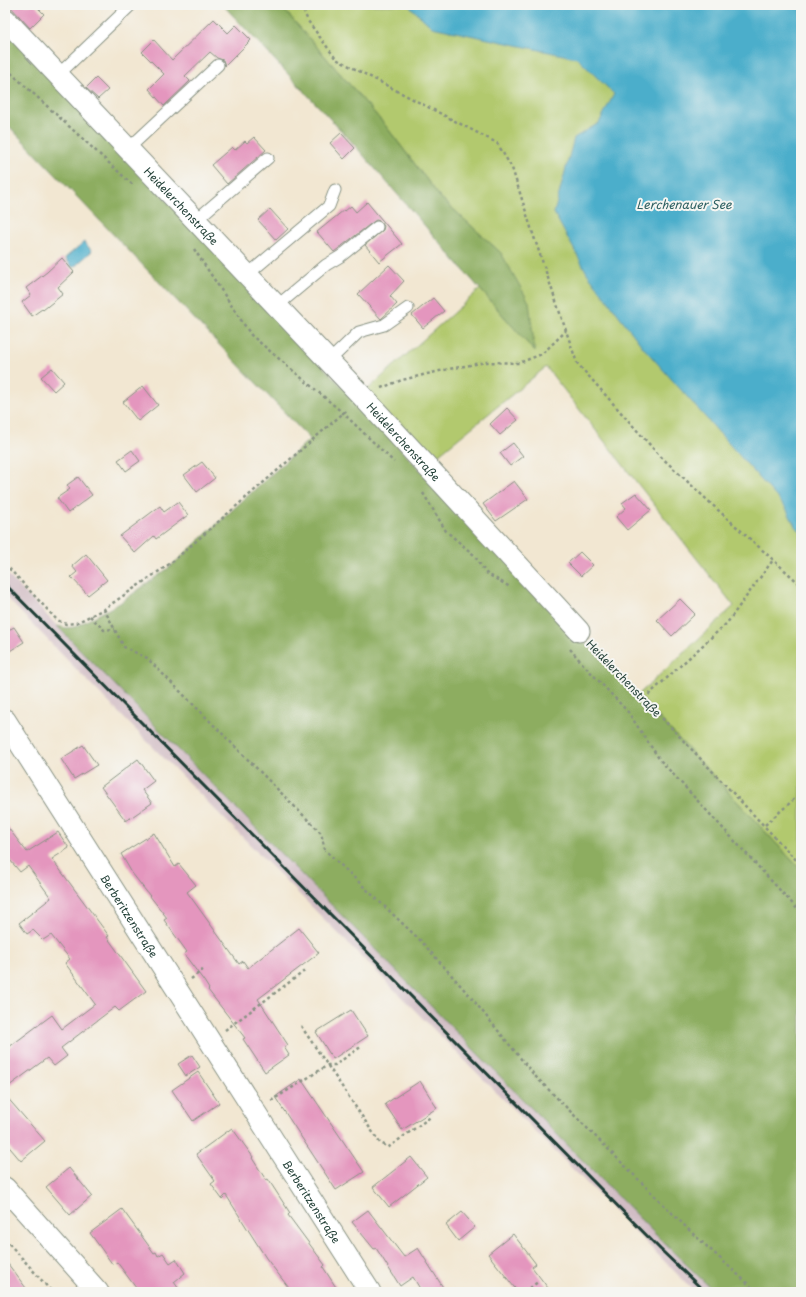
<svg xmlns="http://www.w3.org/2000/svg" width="806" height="1297" viewBox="0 0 806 1297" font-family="'Playpen Sans',sans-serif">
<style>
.industrial{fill:#d2bdc5}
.green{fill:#b2c96e;stroke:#688351}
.forest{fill:#8dad61;stroke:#56754a}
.water{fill:#4caecb;stroke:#367680}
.building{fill:#e496be}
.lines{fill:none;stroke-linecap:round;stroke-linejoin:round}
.service-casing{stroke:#889283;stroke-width:13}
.minor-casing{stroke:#889283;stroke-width:23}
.path{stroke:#889283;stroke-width:2.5;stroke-dasharray:3 3;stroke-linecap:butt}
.service{stroke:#fff;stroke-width:11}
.minor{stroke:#fff;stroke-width:21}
.rail{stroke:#1f3d34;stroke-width:3}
.labels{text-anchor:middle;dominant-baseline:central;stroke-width:4;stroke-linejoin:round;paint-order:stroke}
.street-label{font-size:11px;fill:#1f3d34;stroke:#f6f6f2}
.water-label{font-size:12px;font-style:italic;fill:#2c5f61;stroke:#f6f6f2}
</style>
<rect width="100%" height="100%" fill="#f6f6f2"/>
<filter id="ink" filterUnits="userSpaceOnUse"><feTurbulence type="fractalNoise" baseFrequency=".025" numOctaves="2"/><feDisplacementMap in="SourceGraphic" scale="8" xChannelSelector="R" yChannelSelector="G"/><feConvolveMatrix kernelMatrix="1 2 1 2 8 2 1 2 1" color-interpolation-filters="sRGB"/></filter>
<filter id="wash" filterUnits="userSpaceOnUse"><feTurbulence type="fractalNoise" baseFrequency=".012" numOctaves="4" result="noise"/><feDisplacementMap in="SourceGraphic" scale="16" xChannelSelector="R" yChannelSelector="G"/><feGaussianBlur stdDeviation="0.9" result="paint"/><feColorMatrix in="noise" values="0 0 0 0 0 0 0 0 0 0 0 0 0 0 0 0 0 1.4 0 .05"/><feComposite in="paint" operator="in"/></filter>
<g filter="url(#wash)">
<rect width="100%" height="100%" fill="#f2e7d2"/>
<!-- industrial -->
<path class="industrial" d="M5,572l52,54 606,616 52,50h-20l-579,-582 -111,-114z"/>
<!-- green -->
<path class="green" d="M280,5h521v865l-163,-175 96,-89 -188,-239 -124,101 -64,-70 122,-109 55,63 -34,-99 -61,-56 -55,-72z"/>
<!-- forest -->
<g class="forest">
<path d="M223,5h57l105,120 55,72 61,56 28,49 6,50 -185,-212z"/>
<path d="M5,29l553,587 80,79 163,175v422h-86l-52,-50 -606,-616 9,2 9,-1 45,-24 50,-36 140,-128 -305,-317z"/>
</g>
<!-- water -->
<g class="water">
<path d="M408,5h393v527l-7,-8 -8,-16 -144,-162 -55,-73 -33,-60 20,-75 25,-15 15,-29 -37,-36 -145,-31z"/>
<path d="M84,242l8,9 -19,17 -8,-10z"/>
</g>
<g id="blocks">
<!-- building -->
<g class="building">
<path d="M9,5h26l9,9 -14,14z"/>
<path d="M214,19l14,14 8,-8 15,15 -26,26 -2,-6 -6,-2 -7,-6 -25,24 5,5 -26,25 -15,-17 15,-15 -22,-22 12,-12 18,20z"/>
<path d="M96,78l12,12 -10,9 -12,-11z"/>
<path d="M341,133l14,15 -11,11 -14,-16z"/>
<path d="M254,137l12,13 -39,34 -16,-19 21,-18 3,3 10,-9 2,2z"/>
<path d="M367,202l35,42 -23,18 -14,-17 18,-15 1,-4 -4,-5 -4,-1 -3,2 -39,30 -17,-20 27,-22 1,1 6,-5 5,6z"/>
<path d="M270,209l18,20 -12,11 -18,-20z"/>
<path d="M62,258l12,14 -16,15 5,7 -20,16 -1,-1 -10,7 -10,-14 9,-7 -5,-7 21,-16z"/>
<path d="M389,265l15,16 -14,15 7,8 -16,15 -23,-25z"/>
<path d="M433,298l11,13 -21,17 -11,-13z"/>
<path d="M52,368l12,14 -10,9 -13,-14z"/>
<path d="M143,386l15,19 -20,16 -15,-19z"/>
<path d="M507,408l11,12 -18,15 -10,-11z"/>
<path d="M513,443l10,13 -13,10 -10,-13z"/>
<path d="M132,450l8,11 -14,10 -8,-11z"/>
<path d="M202,462l13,16 -18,14 -13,-17z"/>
<path d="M78,477l14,18 -24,18 -11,-15 13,-9 -3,-4z"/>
<path d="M514,481l14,18 -32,22 -13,-17z"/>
<path d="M636,493l15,17 -24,20 -11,-13 10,-9 -4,-5z"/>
<path d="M178,502l10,13 -32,24 -2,-3 -19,17 -15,-17 40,-30 4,6z"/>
<path d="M580,552l13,13 -12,11 -13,-13z"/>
<path d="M86,554l21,26 -19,15 -17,-18 6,-5 -5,-6z"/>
<path d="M680,599l15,15 -23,22 -15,-16z"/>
<path d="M14,627l10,15 -19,12v-22z"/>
<path d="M83,745l14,20 -23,14 -13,-20z"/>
<path d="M138,759l16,22 -12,9 10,13 -26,18 -25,-34z"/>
<path d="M5,824l22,28 31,-20 11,16 -17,11 57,77 -2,1 39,54 -27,20 -4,-4 -54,41 6,8 -13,10 -7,-8 -42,31v-39l47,-35 10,14 33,-25 -30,-41 5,-4 -19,-24 -8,5 -10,-10 -6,4 -8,-11 32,-25 -23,-32 -8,6 -15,-18z"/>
<path d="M154,833l21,34 4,-3 17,21 -9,7 52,72 4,-3 5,7 51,-40 20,25 -61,46 30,46 -4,2 5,8 -24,17 -22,-33 2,-1 -37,-48 1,-1 -5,-8 -20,-27 3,-2 -23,-32 3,-2 -35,-45 -11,-19z"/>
<path d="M351,1010l17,26 -35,23 -17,-27z"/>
<path d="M192,1055l8,12 -14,9 -8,-12z"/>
<path d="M198,1072l21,31 -26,18 -21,-31z"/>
<path d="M301,1079l63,93 -28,18 -61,-93z"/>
<path d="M420,1081l17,27 -35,22 -17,-26z"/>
<path d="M5,1095l40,46 -24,20 -16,-19z"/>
<path d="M232,1128l21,29 -1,1 14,22 2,-1 22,34 -2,2 37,50 -2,2 16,25h-47l-26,-34 -40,-63 -4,4 -11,-15 4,-3 -19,-27z"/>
<path d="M411,1157l16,20 -38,30 -16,-20z"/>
<path d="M69,1168l23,28 -22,19 -24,-28z"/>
<path d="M122,1209l32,44 2,-1 2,4 5,-3 7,10 6,-4 9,14 -11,9 7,10h-42l-22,-30 -4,3 -23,-32z"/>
<path d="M368,1210l36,47 14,-9 28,44h-24l-9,-15 -13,9 -24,-38 -2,1 -22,-27z"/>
<path d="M462,1212l13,15 -17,14 -12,-16z"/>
<path d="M513,1234l23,30 -4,3 19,25h-33l-30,-38z"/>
<path d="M5,1260l24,32h-24z"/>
</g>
</g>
</g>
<g filter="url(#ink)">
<use href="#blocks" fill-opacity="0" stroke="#889283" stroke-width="1"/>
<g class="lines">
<!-- service casing -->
<g class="service-casing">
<g id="service">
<path d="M58,75l73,-70"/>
<path d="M128,149l90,-84"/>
<path d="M196,220l72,-62"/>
<path d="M247,275l82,-69 6,-16"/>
<path d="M277,306l49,-41 15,-9 36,-29"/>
<path d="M329,361l30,-29 25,-7 24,-17"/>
</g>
</g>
<!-- minor casing -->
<g class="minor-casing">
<g id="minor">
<path id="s1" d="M5,19l357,377 217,235"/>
<path id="s2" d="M5,720l365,572"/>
<path d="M5,1188l93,104"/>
</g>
</g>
<!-- path -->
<g class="path">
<path d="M301,5l7,16 28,38 161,84 15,25 21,66 44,129 81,91 60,56 83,75"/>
<path d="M5,71l6,2 123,113"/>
<path d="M194,249l57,86 92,78 51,49"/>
<path d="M381,388l21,-8 42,-10 42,-8 33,1 23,-9 24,-23"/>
<path d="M423,493l23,38 28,24 12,18 24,14"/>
<path d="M5,564l52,56 9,4 10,-1 28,-14 67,-46 177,-154"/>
<path d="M104,609l20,38 23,11 174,175 4,17 96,91 48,54 66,81 155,155 67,61"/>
<path d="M90,616l14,14 11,-1"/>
<path d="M592,644l209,221"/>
<path d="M570,649l12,14 46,49 32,48 141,153"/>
<path d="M644,699l83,-76 46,-63"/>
<path d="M765,825l36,-32"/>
<path d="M191,979l13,-10"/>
<path d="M301,1026l79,117 9,4 43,-31"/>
<path d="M225,1030l81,-60"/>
<path d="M271,1101l57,-36h7l27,-19"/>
<path d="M5,1239l47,53"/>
<path d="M525,1292l14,-11"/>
</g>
<!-- service -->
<use href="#service" class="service"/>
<!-- minor -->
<use href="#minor" class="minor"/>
<!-- rail -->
<path class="rail" d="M5,584l655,665 45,43"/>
</g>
</g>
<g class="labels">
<!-- street labels -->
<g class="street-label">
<text stroke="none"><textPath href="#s1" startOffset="257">Heidelerchenstraße</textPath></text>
<text stroke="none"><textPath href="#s1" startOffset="581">Heidelerchenstraße</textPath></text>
<text transform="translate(624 678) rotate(46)">Heidelerchenstraße</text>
<text stroke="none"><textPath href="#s2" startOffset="232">Berberitzenstraße</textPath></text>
<text stroke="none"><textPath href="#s2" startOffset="571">Berberitzenstraße</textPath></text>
</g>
<!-- water labels -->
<g class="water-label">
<text x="684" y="204">Lerchenauer See</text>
</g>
</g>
<!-- margin -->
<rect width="806" height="1297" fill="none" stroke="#f6f6f2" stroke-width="20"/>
</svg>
